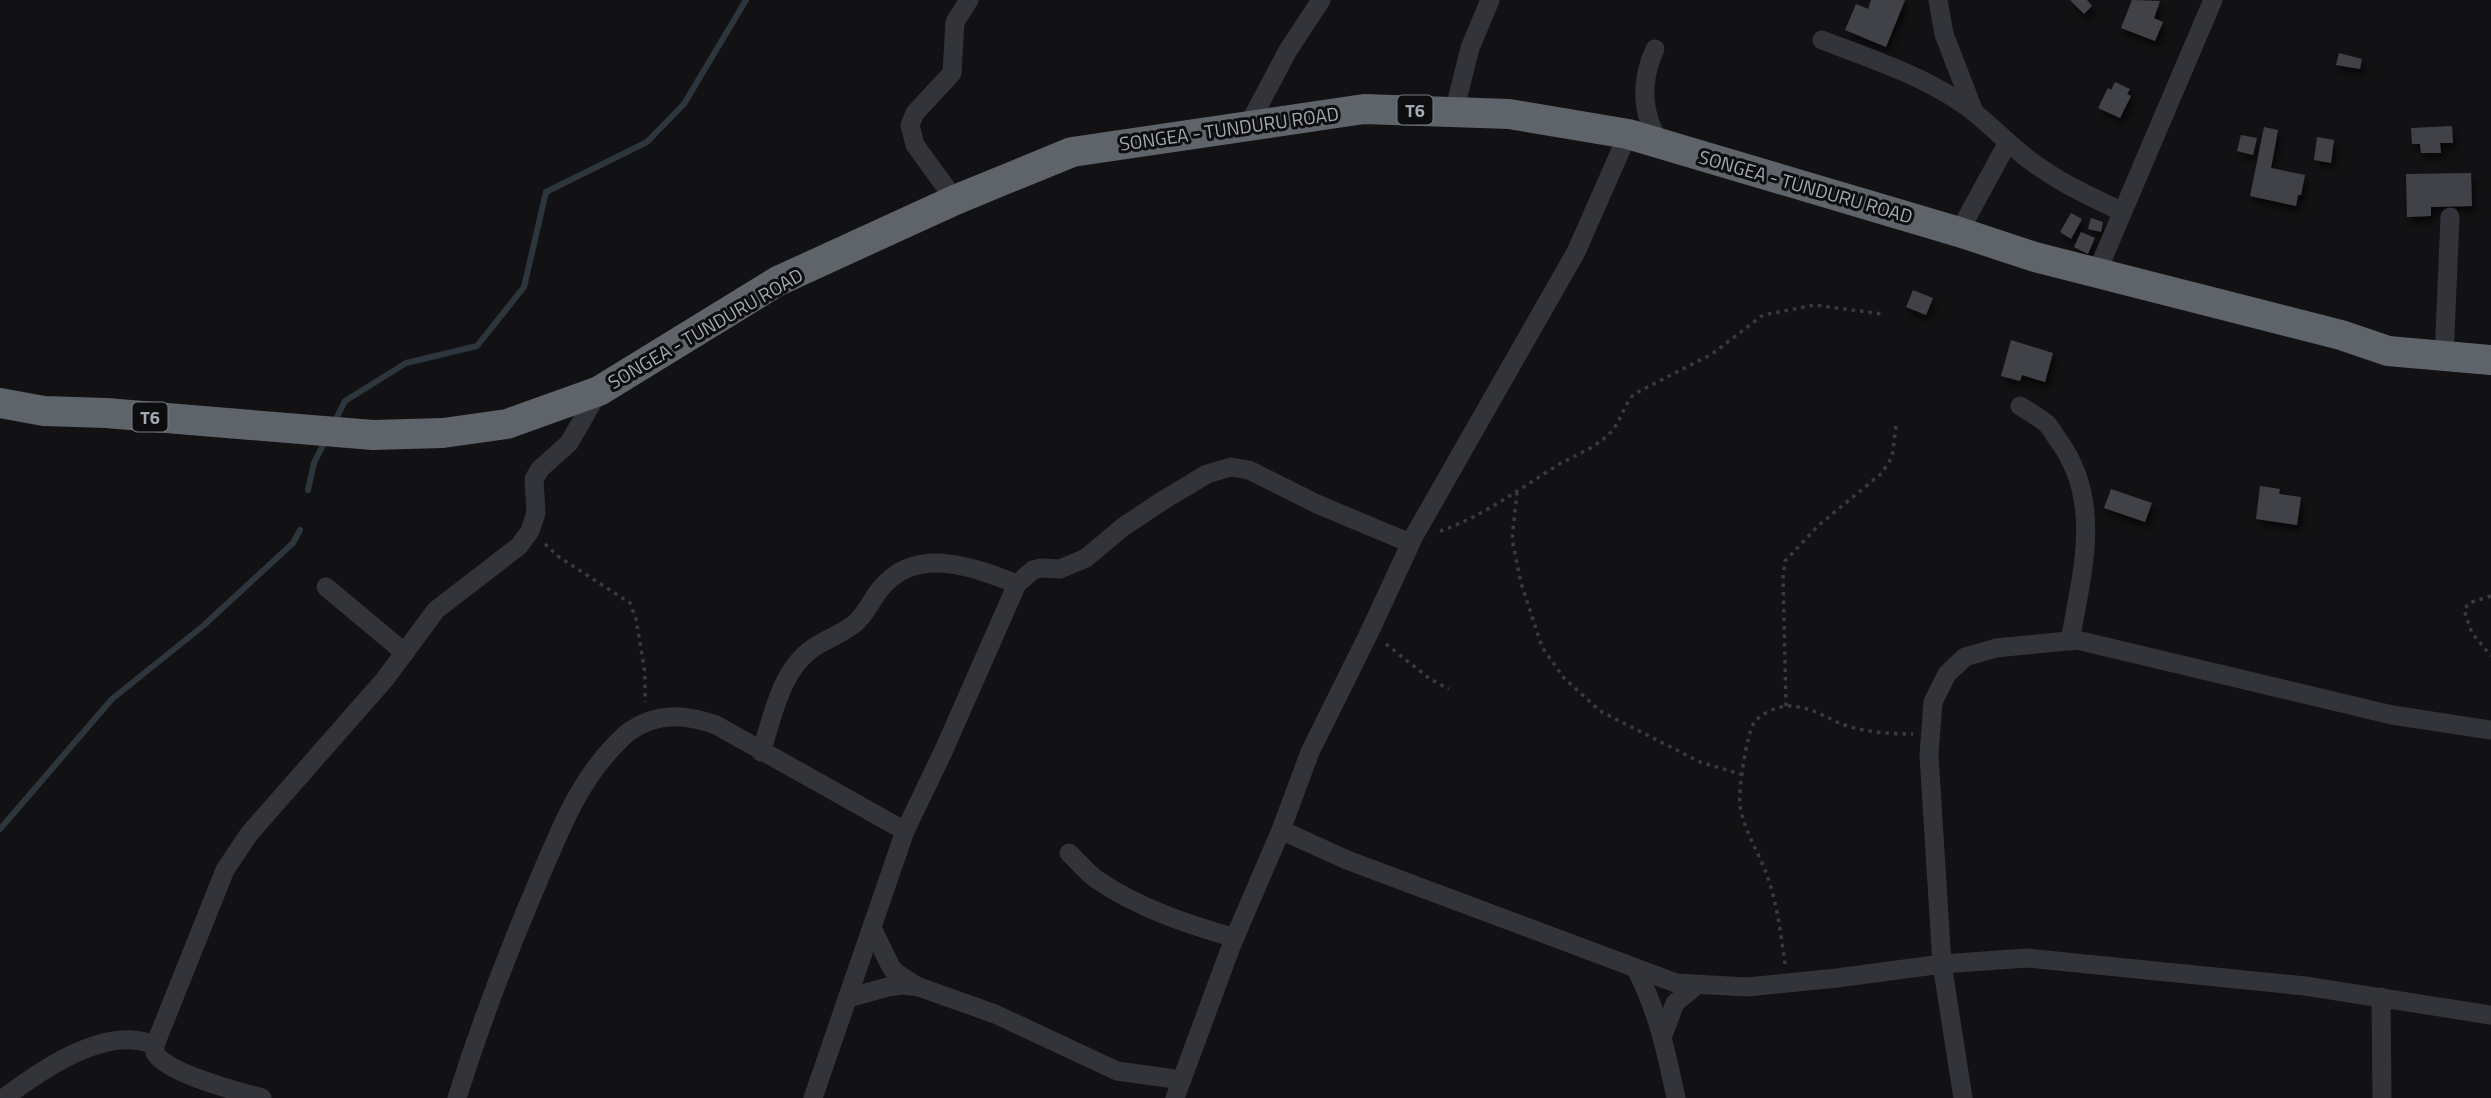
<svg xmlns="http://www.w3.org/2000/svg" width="2491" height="1098" viewBox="0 0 2491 1098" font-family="'Titillium Web',sans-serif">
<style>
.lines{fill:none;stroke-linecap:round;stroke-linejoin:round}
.stream{stroke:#2c363c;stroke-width:6}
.building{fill:#414247;filter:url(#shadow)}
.path{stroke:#393b40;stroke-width:3.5;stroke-dasharray:3.5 5;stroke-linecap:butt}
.minor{stroke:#333439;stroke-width:19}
.highway{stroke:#5f636a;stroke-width:30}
.labels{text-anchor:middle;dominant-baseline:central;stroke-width:6;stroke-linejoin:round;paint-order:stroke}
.shield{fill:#0d0d0f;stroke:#777b82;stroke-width:2}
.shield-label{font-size:18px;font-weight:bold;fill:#a4aab4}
.street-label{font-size:19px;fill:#a4aab4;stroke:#0d0d0f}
</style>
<defs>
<filter id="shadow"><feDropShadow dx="3.5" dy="6" stdDeviation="3.5" flood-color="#0009"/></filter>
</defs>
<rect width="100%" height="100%" fill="#121214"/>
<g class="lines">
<!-- stream -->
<g class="stream">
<path d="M333,425l12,-24 61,-38 71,-17 47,-59 22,-95 101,-50 37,-38 62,-104"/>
<path d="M308,490l6,-27 11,-22"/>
<path d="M0,829l112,-130 91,-73 90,-83 7,-13"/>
</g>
</g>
<!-- building -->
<g class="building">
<path d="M1871,0h34l-19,47 -41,-17 11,-26 12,5z"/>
<path d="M2070,0h17l5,6 -8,8z"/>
<path d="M2132,0l28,1 -6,17 9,4 -8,19 -34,-13z"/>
<path d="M2339,53l23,6 -2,10 -24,-4z"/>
<path d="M2115,82l15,7 -3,5 4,2 -11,22 -22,-10 10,-20 3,2z"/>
<path d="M2452,126l1,17h-13l1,10h-20l-1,-9h-8l-1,-16z"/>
<path d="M2264,127l14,3 -7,38 34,7 -4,20h-3l-2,11 -46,-10z"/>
<path d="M2241,135l16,3 -4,17 -16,-4z"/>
<path d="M2317,137l17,3 -3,23 -17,-3z"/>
<path d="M2471,173l1,33 -41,1v9l-24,1 -1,-43z"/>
<path d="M2071,213l11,6 -11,20 -11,-7z"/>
<path d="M2091,218l12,4 -2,10 -13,-3z"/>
<path d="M2081,232l14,6 -7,16 -14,-7z"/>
<path d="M1913,290l20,8 -7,17 -20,-8z"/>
<path d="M2011,340l42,13 -8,29 -23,-7 -2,6 -19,-5z"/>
<path d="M2260,486l20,3 -1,5 22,3 -4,28 -41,-6z"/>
<path d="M2111,489l41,14 -7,19 -41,-14z"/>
</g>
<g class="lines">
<!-- path -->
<g class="path">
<path d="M1517,492l-5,47 9,44 21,64 22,31 36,33 100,51 40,12"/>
<path d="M1440,531c44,-15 79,-42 118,-66 17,-10 37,-17 51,-31 12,-12 14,-28 25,-40l78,-40 51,-39 52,-10 67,9"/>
<path d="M545,544l14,13 71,46 6,16 9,54v29"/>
<path d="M2491,596l-22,7 -5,7 8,23 19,23"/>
<path d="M1386,644l44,35 19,10"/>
<path d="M1786,706l-3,-130 2,-15 34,-36 63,-52 10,-16 4,-31"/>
<path d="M1785,964c-4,-30 -8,-61 -18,-89 -9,-24 -24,-46 -27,-70 -2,-15 7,-74 15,-84 8,-8 23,-15 34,-15 19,0 33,9 50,17 22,9 51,11 74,11"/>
</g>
<!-- minor -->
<g class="minor">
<path d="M1938,0l6,34 30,78"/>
<path d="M1822,40c47,18 99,35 141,64 19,13 35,30 53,45 32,28 68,45 105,62"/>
<path d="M1655,49c-15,32 -14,66 6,95"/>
<path d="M1454,112l16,-64 20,-48"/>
<path d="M1248,126l39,-74 34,-52"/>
<path d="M955,200l-40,-55 -5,-20 5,-12 37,-40 3,-51 14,-22"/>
<path d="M1959,232l49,-90"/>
<path d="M2097,272l116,-272"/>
<path d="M2444,358l6,-141"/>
<path d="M2020,406c8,5 19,11 27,18 5,5 8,12 12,17 44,61 23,132 11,200"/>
<path d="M326,587l79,66"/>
<path d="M761,752c12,-35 19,-81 52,-104 13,-9 29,-14 41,-24 13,-10 18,-27 29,-38 35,-41 93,-18 134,-2"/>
<path d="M1281,830l66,30 329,123 71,4 90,-9 105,-14 85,-6 278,28 186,29"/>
<path d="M1069,853c9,8 17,19 27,26 42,29 91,45 139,59"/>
<path d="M872,928l19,39 4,5 20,13"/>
<path d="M1636,969c22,43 30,82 40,129"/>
<path d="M2381,997l1,101"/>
<path d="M848,998l40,-11 15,-2 16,2 76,27 122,57 65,9"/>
<path d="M1663,1035l12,-32 22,-18"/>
<path d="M4,1098c33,-25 85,-61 129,-58 7,0 15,3 22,5"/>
<path d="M262,1098c-25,-7 -94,-24 -107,-45v-8l70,-175 24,-36 136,-155 51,-69 83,-64 11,-15 6,-18 -2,-34 6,-10 29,-26 30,-52"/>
<path d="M457,1098c23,-73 50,-144 80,-214 21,-49 40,-100 77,-138 5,-5 10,-11 16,-15 28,-19 56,-17 86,-6l189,106"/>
<path d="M813,1098l92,-267 38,-79 74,-168 16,-14 8,-2 19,1 26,-11 37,-31 39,-26 45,-27 24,-7 18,3 68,34 93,39"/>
<path d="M1175,1098l57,-154 49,-114 29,-78 60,-121 44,-95 162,-284 52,-118"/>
<path d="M1963,1098l-21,-134 -13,-209 4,-53 14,-28 18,-17 31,-9 81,-8 315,75 99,15"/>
</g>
<!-- highway -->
<path class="highway" d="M0,403l44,8 62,2 267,22 70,-2 64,-9 92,-33 179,-110 177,-81 117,-48 292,-43 145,5 119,20 331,98 76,25 306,78 47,16 103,9"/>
</g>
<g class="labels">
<!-- shield labels -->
<g class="shield">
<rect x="1397.5" y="95.5" width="35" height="29" rx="5"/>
<rect x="132.5" y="402.5" width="35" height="29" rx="5"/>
</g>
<g class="shield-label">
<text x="1415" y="110">T6</text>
<text x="150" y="417">T6</text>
</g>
<!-- street labels -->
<g class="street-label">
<text transform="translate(1229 128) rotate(-8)">SONGEA - TUNDURU ROAD</text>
<text transform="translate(1806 186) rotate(16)">SONGEA - TUNDURU ROAD</text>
<text transform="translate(705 328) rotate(-30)">SONGEA - TUNDURU ROAD</text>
</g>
</g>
</svg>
